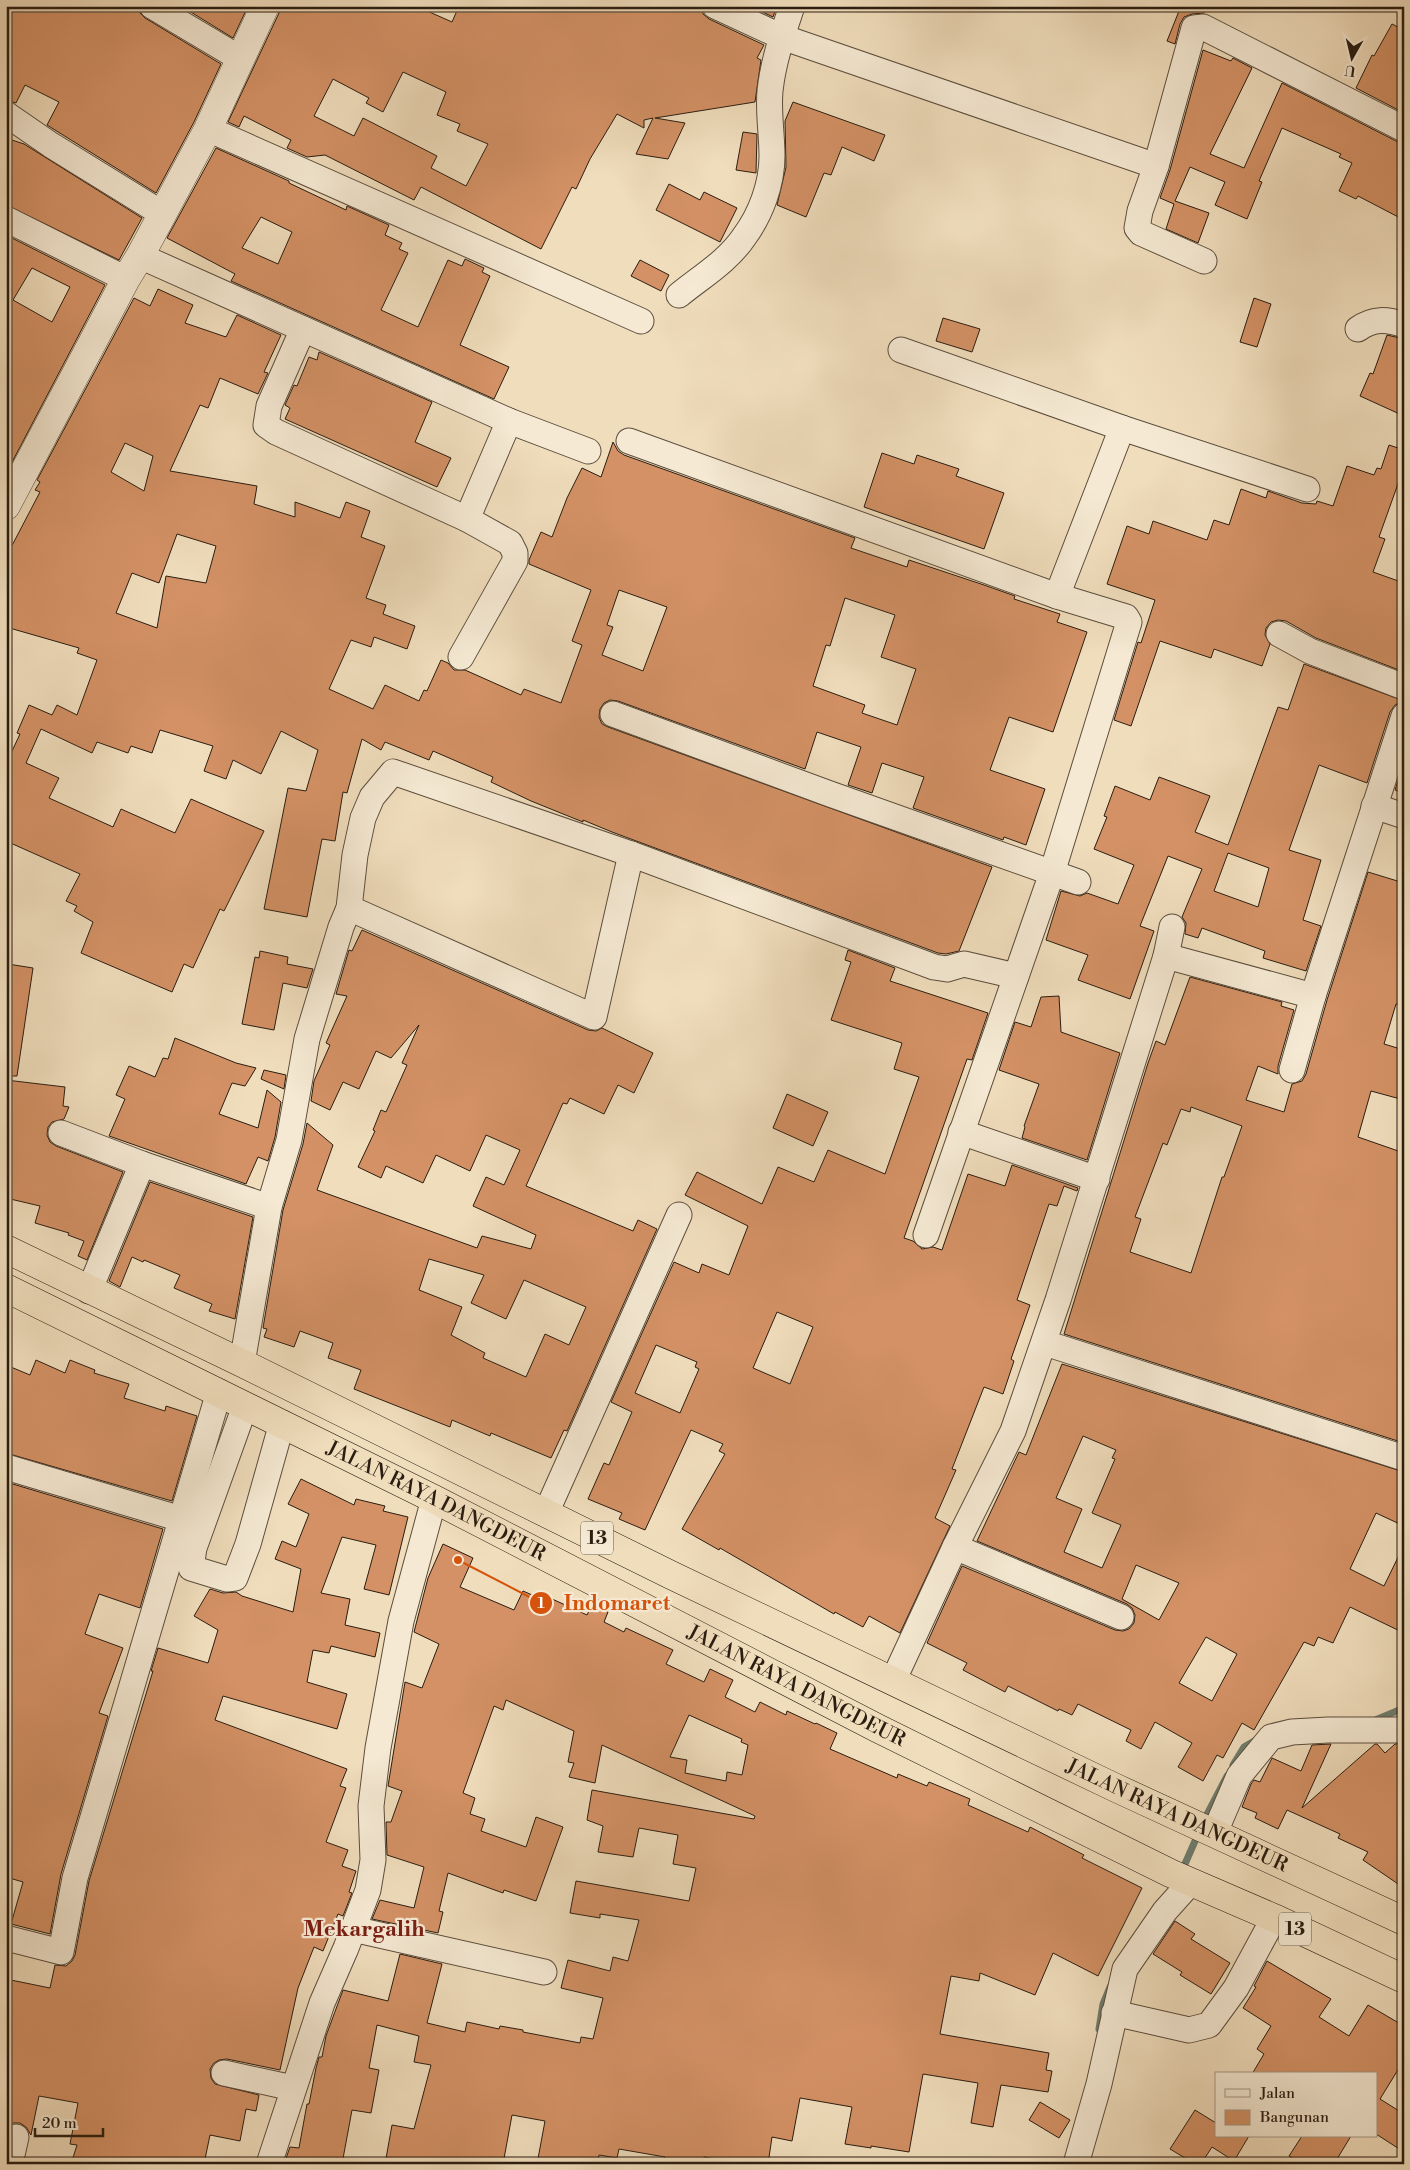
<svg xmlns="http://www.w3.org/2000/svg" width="1410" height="2170" viewBox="0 0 1410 2170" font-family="'Libre Bodoni',serif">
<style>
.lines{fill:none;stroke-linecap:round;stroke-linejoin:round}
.stream{stroke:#6e7d6d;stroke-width:7}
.building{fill:#d39165;stroke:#2a1d11;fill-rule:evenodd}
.minor-casing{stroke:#5c4d3c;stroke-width:27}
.tertiary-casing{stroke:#5c4d3c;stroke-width:29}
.trunk-casing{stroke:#2a1d11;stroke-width:29}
.minor{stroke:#f5e9d3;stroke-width:25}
.tertiary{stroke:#f5e9d3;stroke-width:28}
.trunk{stroke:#f0ddbc;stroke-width:28}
.labels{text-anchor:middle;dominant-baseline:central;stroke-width:4.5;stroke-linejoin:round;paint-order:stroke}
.shield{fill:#f5e9d3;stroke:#675a4b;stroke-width:1}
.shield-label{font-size:19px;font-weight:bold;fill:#2a1d11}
.street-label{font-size:20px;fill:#2a1d11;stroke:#f5e9d3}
.quarter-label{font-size:22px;font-weight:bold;fill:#7a1f14;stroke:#f5e9d3}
.leader{fill:none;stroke:#d5530c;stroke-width:2}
.callout-dot{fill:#d5530c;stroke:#f5e9d3;stroke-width:2}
.mark-label{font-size:15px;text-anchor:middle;font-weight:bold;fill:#fff}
.callout-label{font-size:21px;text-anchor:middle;font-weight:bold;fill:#d5530c;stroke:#f5e9d3;stroke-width:4.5;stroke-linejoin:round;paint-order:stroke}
</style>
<rect width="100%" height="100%" fill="#f0ddbc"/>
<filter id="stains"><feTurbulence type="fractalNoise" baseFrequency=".004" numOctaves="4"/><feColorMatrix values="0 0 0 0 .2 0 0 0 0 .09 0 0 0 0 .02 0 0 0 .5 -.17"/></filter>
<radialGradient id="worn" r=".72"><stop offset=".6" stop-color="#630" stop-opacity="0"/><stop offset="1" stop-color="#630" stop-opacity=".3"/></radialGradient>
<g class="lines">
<!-- stream -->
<g class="stream">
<path d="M1373,1721l31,-13"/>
<path d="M1233,1765l11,-18 12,-7"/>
<path d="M1203,1822l24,-46"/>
<path d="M1181,1873l18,-41"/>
<path d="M1099,2029l4,-25 7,-17"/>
</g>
</g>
<!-- building -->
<g class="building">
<path d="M6,6h132l2,7 5,5 76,46 -27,58 -38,71 -109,-68 12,-23 -34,-17 -9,18 -10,-3z"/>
<path d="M181,6h67l-15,32z"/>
<path d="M280,6h136l36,16 7,-16h242l2,8 6,5 55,26 -7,13 4,2 -6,42 -100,16 30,5 -17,36 -32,-5 17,-36 -9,2v8l-27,-14 -27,45 -14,30 -4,-2 -31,62 -120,-62 -7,13 -89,-45 -18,2 -20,-9 4,-8 -47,-24 -5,11 -11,-5 51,-109zM403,72l43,20 -9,23 23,9 -3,7 31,13 -22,42 -35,-18 6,-12 -74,-38 -9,18 -40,-20 19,-37 36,19 -3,5 17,9z"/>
<path d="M750,6h27l-4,11z"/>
<path d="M1181,6h26l-3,7 -12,1 -8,3 -4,7 -5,20 -8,-3z"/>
<path d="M1392,24l12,6v83l-48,-25 16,-33 2,1z"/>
<path d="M1203,50l28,11 2,-3 19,10 -42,86 34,14 38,-85 116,59 6,1v77l-46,-24 -2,3 -17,-8 13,-28 -13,-6 2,-3 -59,-26 -23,53 3,1 -15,37 -32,-14 10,-23 -35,-15 -15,34 34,12 -11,30 -32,-14 8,-25 -14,-6 10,-28z"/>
<path d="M793,102l92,33 -11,26 -32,-14 -11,28 -7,-2 -18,44 -29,-12 9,-38 -1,-46z"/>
<path d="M743,132l14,2 -1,39 -20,-3z"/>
<path d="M6,138l18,6 118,74 -23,42 -113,-55z"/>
<path d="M216,148l73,33v2l57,27 1,-4 42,19 -4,10 17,8 -3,6 9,4 -27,57 37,17 30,-67 14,6 3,-7 19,9 -2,4 8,4 -30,69 49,22 -15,32 -263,-118 4,-7 -68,-36zM261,217l31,15 -14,32 -36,-16z"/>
<path d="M669,184l31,16 4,-8 33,16 -17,34 -64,-32z"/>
<path d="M6,235l99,50 -95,181 -4,-2zM32,268l38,19 -18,35 -39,-22z"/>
<path d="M640,260l29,15 -8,16 -30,-15z"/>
<path d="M158,289l35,16 -8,18 41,14 11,-22 44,20 -17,37 4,1 -10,21 -38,-16 -12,30 -8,-3 -30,66 87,15 -3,18 41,13v-15l45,16 6,-16 24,9 -9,26 24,9 -19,52 20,7 -3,9 32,12 -8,23 -33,-12 -3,10 -20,-7 -22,49 44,20 12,-24 34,16 5,-11 3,1 14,-31 7,3 6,7h11l56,25 3,-6 37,14 21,-58 -10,-4 19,-51 -62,-26v-4l12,-28 11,5 15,-39 15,-30 19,9 12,-35 5,9 6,4 231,83 -4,10 56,19 2,-7 75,25 31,11 -1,3 46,15 -3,8 30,10 -34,100 -44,-15 -19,53 55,19 -19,56 -22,-8 -1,3 -90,-32 11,-31 -42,-14 -10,30 -24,-8 13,-38 -44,-15 -12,37 -187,-68 -8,-1 -6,3 -4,6 -1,8 3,7 6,3 384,140 -33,84 -13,3 -8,-1 -326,-121 -29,-12v2l-52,-21 -40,-19 2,-5 -60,-26 -4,9 -44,-18 -4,8 -19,-11 -15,54 -4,-1 -8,49 -13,-2 -15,78 -43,-8 24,-121 18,3 12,-41 -37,-19 -20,43 -28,-14 -7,19 -22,-8 9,-25 -53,-16 -8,23 -21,-7 -3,7 -31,-11 -5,11 -51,-24 -15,34 33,15 -10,20 64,29 8,-18 54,24 16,-34 73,32 -40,80 -4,-2 -27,59 -9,-4 -12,28 -91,-39 12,-31 -19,-11 3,-5 -11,-5 14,-27 -74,-33v-77l14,-30 -3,-1 12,-28 23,10 5,-10 20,10 20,-55 -20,-7 2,-5 -73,-21v-70l34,-65 -5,-2 5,-8 -3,-2 97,-182 16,8zM125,443l28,13 -9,35 -33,-19zM177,534l39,12 -10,37 -40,-7 -9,52 -41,-15 16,-40 27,10zM619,590l48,17 -24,64 -41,-16 11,-28 -6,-2zM845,598l50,17 -14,42 35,12 -19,56 -35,-12 3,-8 -52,-19 13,-41 4,1z"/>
<path d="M1254,298l17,6 -14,43 -17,-5z"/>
<path d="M943,318l37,11 -8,23 -36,-11z"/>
<path d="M1387,335l17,4v77l-44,-20 10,-23 3,1z"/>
<path d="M319,352l113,50 -17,40 36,16 -14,29 -152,-68 5,-11 -5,-3 9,-20 3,1 12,-29 8,3z"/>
<path d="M1389,445l15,5v17l-25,70 6,2 -12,33 31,11v89l-88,-34 -30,-17 -8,-1 -7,2 -5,6 -1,7 5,9 -8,22 -48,-17 -3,9 -51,-17 -29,85 -17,-6 24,-78 3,1 14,-43 -48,-16 20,-58 22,8 4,-13 54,19 7,-20 15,5 12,-36 25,9 2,-7 34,12 14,1 1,-3 16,5 14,-40 27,9 3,-7 4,1z"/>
<path d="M882,453l32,11 3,-9 42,14 -3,7 48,17 -20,56 -120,-42z"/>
<path d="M1304,664l100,37 -9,4 -5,7 -23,71 -48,-18 -30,85 32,10 -18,60 18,6 -15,45 -43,-13 2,-7 -63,-23 -4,10 -13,-4 1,-11 -4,-6 20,-48 -34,-13 -28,70 14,5 -24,68 -52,-19 10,-25 -42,-15 15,-49 19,5 7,-3 31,11 16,-39 -40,-16 13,-32 -3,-1 11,-30 35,14 9,-23 51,19 -15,36 33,13 50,-138 10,3zM1228,853l41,15 -11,39 -44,-16z"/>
<path d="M1404,763v31l-9,-4z"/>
<path d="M1368,872l36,11v121h-8l-12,40 20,6v50l-33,-9 -13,46 46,16v290l-340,-109 84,-271 8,-22 9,4 25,-68 92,25 -1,4 13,4 -16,56v8l-20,-8 -12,34 38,12 8,-28 10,-3 4,-7 21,-74zM1191,1107l51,19 -18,51h-2l-31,96 -61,-21 11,-33 -6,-2 28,-74 4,2 14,-36 9,3z"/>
<path d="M362,930l226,100 8,1 6,-3 51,25 -19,40 -16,-8 -14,29 -34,-16 -3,6 -4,-1 -37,83 107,45 5,-11 19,9 -90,202 -3,-1 -13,28 -60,-25 -1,3 -38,-16 -2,7 -96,-38 7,-19 -33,-12 5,-15 -33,-12 -6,16 -30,-10 3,-8 -4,-1 20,-118 20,-66 4,-21 26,22 -16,45 160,58 5,-12 49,13 5,-14 -63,-29 13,-29 18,8 16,-35 -34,-15 -16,36 -34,-16 -13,28 -37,-17 -5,12 -23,-11 17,-36 -2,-1 8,-20 5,2 21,-47 -5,-2 17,-38 -28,33 -15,-7 -17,38 -16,-7 -13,28 -19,-9 3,-20 16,-36 -4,-2 21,-47 -11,-2 13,-44 3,1zM429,1259l55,16 -13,28 35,16 18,-39 62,27 -17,38 -24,-11 -19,43 -43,-19 2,-5 -34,-18 11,-28 -43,-17z"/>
<path d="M848,950l47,18 -5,13 98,32 -16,47 -5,-1 -63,179 9,3 9,8 11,-2 9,3 26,-76 37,12 7,-21 66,23 -1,3 -13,-5 -7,20 -8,-2 -32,96 13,5 -19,54 3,2 -11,33 -19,-7 -32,82 4,1 -21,48 15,8 -50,107 -31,-17 -6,11 -28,-15 -1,2 -114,-66 -1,2 -37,-21 43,-75 -6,-3 4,-7 -32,-14 -46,100 -26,-11 3,-6 -34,-14 16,-36 5,2 23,-53 -21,-10 63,-140 25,11 3,-9 27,11 19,-49 -63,-31 12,-23 65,32 16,-37 36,15 14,-32 57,24 34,-97 -25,-8 8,-26 -71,-23 20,-58 -6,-2zM777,1312l36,15 -23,57 -37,-16zM656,1345l41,17 -2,5 4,2 -19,44 -45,-20z"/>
<path d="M260,951l28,6 -1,7 26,5 -6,19 -24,-5 -9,47 -32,-6 13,-67 4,1z"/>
<path d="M8,964l25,4 -16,108h-11z"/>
<path d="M1059,996l2,36 59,21 -33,107 -65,-22 3,-11 -1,-1 15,-42 -40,-14 16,-48 16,5 10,-30z"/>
<path d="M175,1038l61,25 20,5 -11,18 -13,-3 -13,31 39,14 9,-38 14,12 -6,35 -7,24 -10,-4 -12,27 -137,-48 16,-37 -9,-4 13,-29 26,11 8,-19 5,1z"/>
<path d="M264,1070l22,5 -2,14 -23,-10z"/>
<path d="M6,1080l59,7 -2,19 6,1 -5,12 -12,3 -4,5 -1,8 3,7 6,4 67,26 -36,88 -9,-4 6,-15 -16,-6 1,-2 -34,-10 5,-17 -34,-8z"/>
<path d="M787,1094l41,18 -15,34 -40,-18z"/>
<path d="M150,1182l103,35 -18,102 -26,-8 3,-7 -38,-16 6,-13 -36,-15 -1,2 -11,-5 -12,30 -11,-6z"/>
<path d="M36,1360l29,13 5,-13 25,10 -1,3 35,11 -5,14 41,13 1,-5 31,10 -25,85 -166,-48v-88l24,10z"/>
<path d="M1062,1364l342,108v54l-28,-13 -26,56 34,17 20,-41v88l-54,-26 -17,36 -15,-6 -4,9 -10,-4 -50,88 -12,-7 -19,35 -6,-3 -14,26 -25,-14 14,-24 -37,-21 -14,27 -15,-8 5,-11 -53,-26 -6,11 -13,-6 -1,2 -50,-25 -3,6 -42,-22 4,-7 -40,-20 35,-77 153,64 8,1 6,-2 5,-6 1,-8 -3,-7 -5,-4 -150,-63 42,-89 7,3zM1083,1436l33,14 -4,8 3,1 -23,54 29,12 -19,43 -38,-16 18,-43 -26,-11zM1136,1565l43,18 -20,37 -37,-21zM1206,1637l31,17 -25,47 -33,-18z"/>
<path d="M301,1479l53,26 2,-6 29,7 -2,5 25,6 -19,78 -25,-6 12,-44 -34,-8 -21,56 29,6 -5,26 35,8 -5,24 -44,-11 -2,7 -16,-3 -6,32 40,12 -10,35 -114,-33 -8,24 132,49 -7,17 6,2 -20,54 22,8 -6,16 14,5 -7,21 3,1 -9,23 -5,-2 -15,37 -9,-4 -16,41 -18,82 -53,-11 -8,1 -5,3 -4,6 1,9 4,6 44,11 -3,16 -10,-2 -6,32 -30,-6 -6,29h-133l6,-19 -7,-1 8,-41 -39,-7 -8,39 -5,-8 -6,-4h-8l-6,4v-148l44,9 5,-23 11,1 6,-5 3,-6 14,-74 64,-210h-2l7,-23 50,15 10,-33 -24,-14 16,-27 13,4 13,-1 6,4 51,16 8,-43 -26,-10 7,-18 14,6 13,-33 -21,-10z"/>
<path d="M6,1482l157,47 -23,79 -41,-14 -14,40 38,14 -24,65 9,3 -47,158 -11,60 -39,-10 12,-42 -17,-5z"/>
<path d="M443,1544l30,14 -13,29 54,23 9,-19 25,11 2,-4 37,17 5,-10 16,7 -4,10 20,10 2,-4 47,22 -7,14 38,18 6,-13 23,11 -8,17 30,15 5,-10 26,13 1,-4 28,13 1,-1 21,10 -7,16 67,29 1,-4 29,12 2,-4 41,17 -2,6 60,27 2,-5 54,28 -2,3 60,30 -44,88 -45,-23 -18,42 -55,-22 -1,8 -28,-5 -11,58 109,19 -3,17 6,1 -4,21 -47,-7 -8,42 -22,-4 7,-40 -55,-9 -14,78 -38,-6v2l-26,-4 7,-37 -52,-9 -8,43 -20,-4 -4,27h-24l-40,-7 -1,7h-39l1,-7 -46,-8 -2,9 -18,-3 -1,9h-61l8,-43 -33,-6 -9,49h-118l7,-39 22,4 17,-64 -17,-3 5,-26 -42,-11 -8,43 10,2 -8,43 -19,-3 -10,54h-58l6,-17 9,1 8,-44h2l7,-36 3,-11h3l4,-21 17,-46 45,11 12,-47 42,10 -15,59 38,9 2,-10 32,7 1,-3 23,4v2l57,11 1,-6 12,2 10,-41 -42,-10 7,-28 42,11 3,-14 15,4 11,-41 -39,-6v4l-30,-5 6,-32 113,20 7,-33 -23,-4 5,-29 -39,-7 -6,29 -35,-5 5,-26 -16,-6 5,-30 162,29 1,-3 -153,-71 -7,38 -26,-6 5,-14 -6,-1 6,-31 -68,-31 -3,10 -9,-4 -31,87 12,5 -5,16 15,5 -4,12 45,16 10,-30 27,10 -27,74 -32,-11 -1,3 -55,-20 -9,38 4,1 -5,21 -66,-14 8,-19 34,8 10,-41 -37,-12 -1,-33h5l11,-31 -14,-5 17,-104 17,6 17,-44 -25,-12 14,-54zM689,1715l53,24 -1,3 7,3 -6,30 -15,-3 -1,9 -41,-8 2,-13 -17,-3z"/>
<path d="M1404,1743v145l-41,-28 5,-8 -30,-14 2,-4 -53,-24 -9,19 -23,-11 2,-5 -15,-6 9,-23 3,-4 6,2 12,-24 29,13 11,-26 19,-1 -29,64 73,-64h2l8,9 10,-9z"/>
<path d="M1175,1921l20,13 -4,5 39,24 -19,31 -31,-19 2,-3 -29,-18z"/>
<path d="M1267,1961l64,38 -12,18 30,19 19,-31 36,21v34l-24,39 24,15v38l-28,-18v-60h-124l12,-20 -7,-5 14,-23 -28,-18 13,-21 -2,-1z"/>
<path d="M1040,2102l30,18 -11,18 -30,-18z"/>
<path d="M1195,2110l21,13v13h33l-15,25 -22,-14 -11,17h-6l-25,-15z"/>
<path d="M1302,2136h49l-17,28h-32l-13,-8z"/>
</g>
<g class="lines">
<!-- minor casing -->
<g class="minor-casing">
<g id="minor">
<path d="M152,6l89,53"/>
<path d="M715,6l67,31 374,129"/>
<path d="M6,114l45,31 110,68"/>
<path d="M208,129l433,192"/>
<path d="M6,219l120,60"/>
<path d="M140,256l369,165 79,30"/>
<path d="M1204,261l-63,-28 -4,-5 3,-17 16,-45 38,-138 9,-1 201,102"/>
<path d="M679,295c22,-18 49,-34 65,-58 17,-23 28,-53 28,-81 0,-22 -4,-44 -2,-65 3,-29 13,-58 22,-85"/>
<path d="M303,329l-34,77 -3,19 10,7 191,87 43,24 5,10v8l-54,96"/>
<path d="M1358,329c15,-11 29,-10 46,-4"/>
<path d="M901,350l221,78"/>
<path d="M629,441l428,155 69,21 3,5 -77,251 -126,362"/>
<path d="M467,519l42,-98"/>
<path d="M1057,596l65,-168 185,61"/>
<path d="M1279,634l31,17 94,36"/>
<path d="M613,714l217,80 248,88"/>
<path d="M1374,806l30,10"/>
<path d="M349,908l245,109 37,-163"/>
<path d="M1166,956l147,40"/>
<path d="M1292,1070l21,-74 91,-280"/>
<path d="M961,1132l136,47"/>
<path d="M61,1133l81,31 127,43"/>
<path d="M89,1291l53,-127"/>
<path d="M1045,1343l359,115"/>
<path d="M242,1363l27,-156 20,-67 18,-101 34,-112 8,-19 6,-53 8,-37 9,-21 21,-25 238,82 303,113 13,2 17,-5 52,12"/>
<path d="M245,1406l-51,142 -3,20 36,11 8,-1 13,-34 34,-121"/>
<path d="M6,1467l175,52"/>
<path d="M546,1513l133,-298"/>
<path d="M955,1547l166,70"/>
<path d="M893,1681l62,-134 58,-116 45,-131 108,-344 6,-29"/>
<path d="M1215,1832l24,-56 32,-39 21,-5 36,-2h70l6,-2"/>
<path d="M353,1929l191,43"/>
<path d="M6,1938l55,14 14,-74 144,-486"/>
<path d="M1114,2013l75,17 20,-5 27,-37 38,-70"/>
<path d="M224,2073l69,15"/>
<path d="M10,2164l6,-27"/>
<path d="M269,2164l53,-161 24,-55 22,-58 5,-30 -2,-54 7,-58 23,-127 33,-122"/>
<path d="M1076,2164l23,-80 26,-115 40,-58 26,-29"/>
</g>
</g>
<!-- tertiary casing -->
<g class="tertiary-casing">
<path id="tertiary" d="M6,506l120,-227 14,-23 68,-127 57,-123"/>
</g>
<!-- trunk casing -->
<g class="trunk-casing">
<g id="trunk">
<path id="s1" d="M6,1249l236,114 429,212 445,213 288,133"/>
<path id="s2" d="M6,1288l428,211 443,229 293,145 104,45 130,61"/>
</g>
</g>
<!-- minor -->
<use href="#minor" class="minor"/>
<!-- tertiary -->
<use href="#tertiary" class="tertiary"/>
<!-- trunk -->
<use href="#trunk" class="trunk"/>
</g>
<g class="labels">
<!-- shield labels -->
<g class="shield">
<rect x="581" y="1521.5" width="32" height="33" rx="4"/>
<rect x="1279" y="1912.5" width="32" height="33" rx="4"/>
</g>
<g class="shield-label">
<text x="597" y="1538">13</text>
<text x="1295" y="1929">13</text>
</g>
<!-- street labels -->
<g class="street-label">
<text stroke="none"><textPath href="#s2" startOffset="480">JALAN RAYA DANGDEUR</textPath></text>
<text stroke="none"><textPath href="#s2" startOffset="885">JALAN RAYA DANGDEUR</textPath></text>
<text stroke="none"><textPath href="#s1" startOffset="1301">JALAN RAYA DANGDEUR</textPath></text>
</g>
<!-- quarter labels -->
<g class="quarter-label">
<text x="364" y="1929">Mekargalih</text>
</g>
</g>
<!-- callouts -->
<path class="leader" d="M458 1560L541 1603"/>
<g class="callout-dot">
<circle cx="458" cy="1560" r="5"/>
<circle cx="541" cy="1603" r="12"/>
</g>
<g class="mark-label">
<text x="541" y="1608">1</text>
</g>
<g class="callout-label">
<text x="617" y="1610">Indomaret</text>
</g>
<!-- margin -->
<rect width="1410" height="2170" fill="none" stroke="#f0ddbc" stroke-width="25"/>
<rect x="8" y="8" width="1395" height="2155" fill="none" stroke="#2a1d11" stroke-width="2.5"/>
<rect x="12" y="12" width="1385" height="2145" fill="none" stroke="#2a1d11"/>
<!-- legend -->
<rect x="1215" y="2072" width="162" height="65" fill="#f5e9d3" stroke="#a49785"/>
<rect x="1225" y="2089" width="25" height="8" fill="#f5e9d3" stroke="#a49785"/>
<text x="1260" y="2098" font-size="15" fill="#2a1d11">Jalan</text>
<rect x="1225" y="2110" width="25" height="15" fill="#d39165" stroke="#a49785"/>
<text x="1260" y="2122" font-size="15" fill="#2a1d11">Bangunan</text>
<!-- north arrow -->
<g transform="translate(1352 58) rotate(188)" stroke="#f5e9d3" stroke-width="4" paint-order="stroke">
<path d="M0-4L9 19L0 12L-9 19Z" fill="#2a1d11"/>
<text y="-8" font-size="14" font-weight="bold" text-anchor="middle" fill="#2a1d11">U</text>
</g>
<!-- scale -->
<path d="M35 2128v8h68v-8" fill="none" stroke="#2a1d11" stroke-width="2.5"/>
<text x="42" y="2128" font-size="15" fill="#2a1d11" stroke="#f5e9d3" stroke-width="4" paint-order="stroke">20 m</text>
<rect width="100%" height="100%" filter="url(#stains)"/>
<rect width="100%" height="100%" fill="url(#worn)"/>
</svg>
